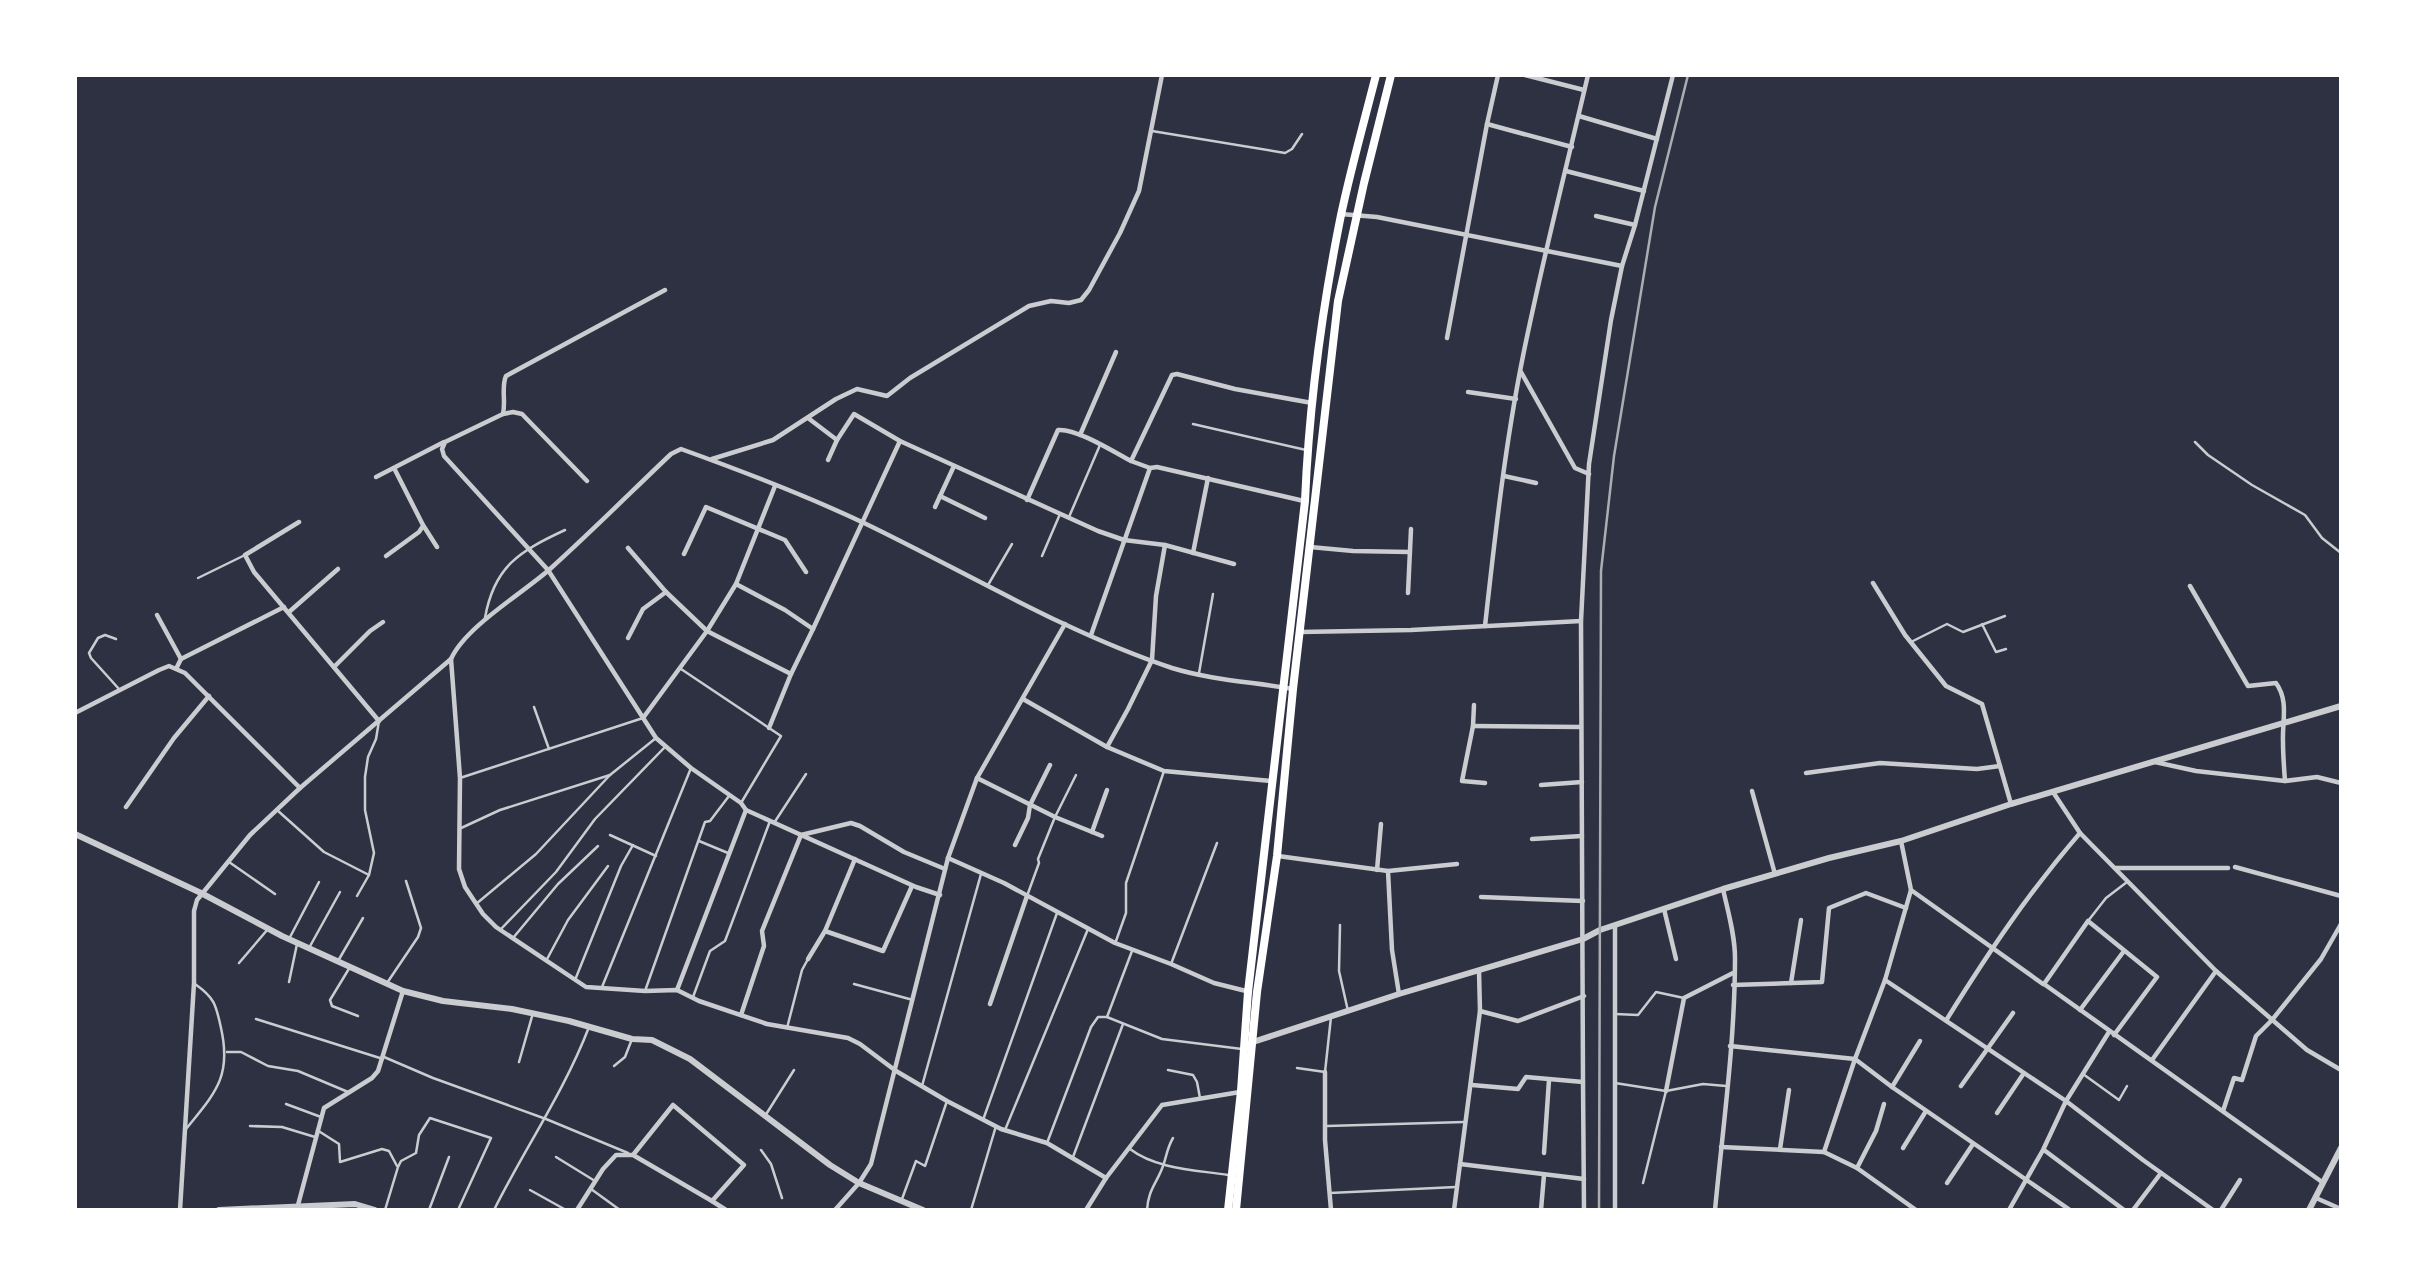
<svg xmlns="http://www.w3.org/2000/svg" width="2416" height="1285" viewBox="0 0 2416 1285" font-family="'Fira Sans',sans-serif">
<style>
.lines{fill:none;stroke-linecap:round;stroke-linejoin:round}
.service{stroke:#caccd0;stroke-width:2.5}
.minor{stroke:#caccd0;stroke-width:4.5}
.tertiary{stroke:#caccd0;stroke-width:6}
.primary{stroke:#fff;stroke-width:8}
.rail{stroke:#abadb3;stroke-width:2.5}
</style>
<rect width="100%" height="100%" fill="#2d3142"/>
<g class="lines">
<!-- service -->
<g class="service">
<path d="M1152,131l133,22 7,-4 10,-15"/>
<path d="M1193,424l113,26"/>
<path d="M2195,442l13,13 44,30 53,30 17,23 19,15"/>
<path d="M1069,517l31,-72"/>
<path d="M1042,556l18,-42"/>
<path d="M198,578l47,-23"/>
<path d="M988,585l24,-41"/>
<path d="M485,618c9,-52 35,-67 80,-88"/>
<path d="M1982,624l14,28 10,-3"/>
<path d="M116,639l-11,-4 -7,3 -9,15 2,5 28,31"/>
<path d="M1911,642l36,-18 16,8 42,-16"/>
<path d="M681,669l100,67 -40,67"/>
<path d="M1199,673l14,-79"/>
<path d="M534,707l15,42"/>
<path d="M460,778l183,-60"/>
<path d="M277,810l47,42 45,23"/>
<path d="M774,823l32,-49"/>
<path d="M459,829l41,-19 110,-35"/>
<path d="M610,835l46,21"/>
<path d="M699,841l29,12"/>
<path d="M229,862l46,32"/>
<path d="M357,896l12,-21 5,-22 -9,-43v-33l3,-20 8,-18 3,-18"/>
<path d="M1027,896l12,-33 -1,-4 17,-42 21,-42"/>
<path d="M476,904l60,-50 74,-79 46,-37"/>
<path d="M2088,921l18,-23 21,-16"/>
<path d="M1340,925l-1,46 9,40"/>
<path d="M501,929l55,-57 39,-53 69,-71"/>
<path d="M513,938l45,-54 40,-38"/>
<path d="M289,939l30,-57"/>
<path d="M1116,941l10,-28v-30l38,-112"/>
<path d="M309,948l31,-56"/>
<path d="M338,961l25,-43"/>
<path d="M546,961l22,-41 40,-54"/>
<path d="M239,963l29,-34"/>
<path d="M1171,964l46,-121"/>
<path d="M350,967l-20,33 2,6 26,10"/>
<path d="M575,980l46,-114 12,-21"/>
<path d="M289,982l8,-38"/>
<path d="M387,983l31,-46 3,-9 -15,-47"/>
<path d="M854,984l59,16"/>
<path d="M602,987l89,-219"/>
<path d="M645,991l60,-169 5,-1 19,-25"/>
<path d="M693,997l17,-46 15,-10 45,-120"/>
<path d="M1615,1014l23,1 18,-23 28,6"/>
<path d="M1107,1017l25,-66"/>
<path d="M256,1019l127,40"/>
<path d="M787,1028l15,-58 6,-11"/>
<path d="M227,1052h14l27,14 30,5 50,21"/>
<path d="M384,1057l49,21 113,41 82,34"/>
<path d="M519,1062l14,-49"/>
<path d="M614,1066l11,-9 7,-18"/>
<path d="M1297,1068l28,4 6,-55"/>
<path d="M1168,1070l25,5 4,7 3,16"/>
<path d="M2083,1074l36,26 8,-14"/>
<path d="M1615,1083l51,8"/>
<path d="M922,1086l59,-212"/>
<path d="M286,1104l35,13"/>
<path d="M765,1116l29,-46"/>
<path d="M983,1120l74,-207"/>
<path d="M250,1126l32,1 33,10"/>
<path d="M1327,1126l137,-4"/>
<path d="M186,1129c29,-36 46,-52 35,-101 -5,-23 -6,-30 -26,-44"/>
<path d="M317,1130l22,14 1,18 42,-13 7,2 8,15"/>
<path d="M1005,1130l83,-201"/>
<path d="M1047,1143l44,-116 7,-10h9l55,22 80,10"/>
<path d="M1130,1149c26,20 66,21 98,26"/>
<path d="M761,1150l10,14 11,34"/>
<path d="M556,1157l39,24"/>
<path d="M1073,1157l50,-133"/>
<path d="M1643,1183l23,-92 37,-7 23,2"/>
<path d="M591,1189l29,21"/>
<path d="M530,1190l36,20"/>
<path d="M1330,1193l126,-6"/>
<path d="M902,1199l14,-38 9,5 22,-65"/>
<path d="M385,1210l13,-43 3,-6 15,-8 3,-18 11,-17 61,20 -33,72"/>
<path d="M429,1210l20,-53"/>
<path d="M494,1210c31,-62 70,-118 95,-183"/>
<path d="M971,1210l25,-84"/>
<path d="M1147,1210c1,-20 10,-27 16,-44 4,-11 4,-18 10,-28"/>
</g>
<!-- minor -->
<g class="minor">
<path d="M1525,75l59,15"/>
<path d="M1579,116l78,23"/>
<path d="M1487,124l85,23"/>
<path d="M1566,171l78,20"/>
<path d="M1341,214l36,3 245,49"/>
<path d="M1596,216l39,9"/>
<path d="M1447,338l40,-214 11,-49"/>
<path d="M1521,372l54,96 14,6"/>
<path d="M1468,392l48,7"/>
<path d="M503,414c3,-13 -2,-27 3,-38l159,-86"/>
<path d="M808,418l29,22"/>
<path d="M1080,435l36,-83"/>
<path d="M712,459l61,-19 63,-41 21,-10 30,7 23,-18 119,-72 22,-5 18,2 12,-3 8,-10 31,-57 19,-42 23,-116"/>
<path d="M828,460l9,-20 17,-26 46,27"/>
<path d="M1131,461l19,7 7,-1 147,34"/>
<path d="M394,468l29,57 14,22"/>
<path d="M1504,476l32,7"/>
<path d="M376,477l68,-35"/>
<path d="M587,481l-65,-67 -9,-2 -10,2 -58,28 -3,7 2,7 104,114 108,168 35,30 50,35 5,7 170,77 24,8"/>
<path d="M940,496l45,22"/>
<path d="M1027,500l31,-70c18,-2 56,22 73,31l41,-86 5,-1 58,15 77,14"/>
<path d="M935,507l19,-41"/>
<path d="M299,522l-54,33 9,17 125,149"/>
<path d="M1310,547l43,4 57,1"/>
<path d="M628,548l38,44 41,39 84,43 -22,54"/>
<path d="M1193,553l15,-75"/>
<path d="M684,554l22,-47 79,33 21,32"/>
<path d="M386,556l33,-24 4,-6"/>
<path d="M1873,583l32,52 41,51 36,18 29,100"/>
<path d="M736,584l49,26 28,19 -22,45"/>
<path d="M2190,586l58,100 28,-3c13,18 6,38 7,59 0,13 1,26 2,39"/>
<path d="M1408,593l3,-64"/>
<path d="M289,612l49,-43"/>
<path d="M157,615l24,44"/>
<path d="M1485,626c10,-90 20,-181 38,-270 19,-94 43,-187 65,-281"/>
<path d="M813,629l87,-188 198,90 26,9 41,5 69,19"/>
<path d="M1300,632l111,-2 170,-9"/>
<path d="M1091,635l59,-167"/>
<path d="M628,638l15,-29 23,-17"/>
<path d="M451,659l9,119 -1,91 6,18 18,27 13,13 90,60 59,4 32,-1 22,11 68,23 81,14 12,6 36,27 51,30 54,28 46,14 59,35"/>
<path d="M177,667l4,-8 103,-52"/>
<path d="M334,667l36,-36 13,-9"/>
<path d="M1023,699l84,48 57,24 107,10"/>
<path d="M1474,705l-1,21 -11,55 23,2"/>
<path d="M75,713l84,-43 10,-4 16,7 115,115"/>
<path d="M643,718l64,-87 29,-47 39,-98"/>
<path d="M1473,726l108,1"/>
<path d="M1107,747l21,-38 24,-49 4,-64 9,-51"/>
<path d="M2155,762l41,9 89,10 32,-4 24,6"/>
<path d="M1806,773l74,-10 97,6 23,-3"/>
<path d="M977,778l78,39 47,19"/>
<path d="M1541,785l41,-3"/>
<path d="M1752,791l23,83"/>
<path d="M2053,792l27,41 136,138 91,79 34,20"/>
<path d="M126,807l48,-69 35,-42"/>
<path d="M1092,832l15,-42"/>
<path d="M1532,839l50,-3"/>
<path d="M1901,841l10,49 132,94"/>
<path d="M1015,845l13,-27 2,-13 20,-40"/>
<path d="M1278,856l110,15 69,-7"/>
<path d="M948,858l56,25 111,60 56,21 43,19 36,9"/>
<path d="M2235,867l106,29"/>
<path d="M2115,868h113"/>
<path d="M1377,870l4,-46"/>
<path d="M1388,871l4,79 7,44"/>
<path d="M1911,890l-26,90 -30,79 37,28 178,123"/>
<path d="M1481,897l102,4"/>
<path d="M1664,909l12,50"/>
<path d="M825,931l58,20 29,-65"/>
<path d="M808,959l17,-28 30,-72"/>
<path d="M1885,980l181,121 77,59 70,50"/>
<path d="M1791,983l10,-63"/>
<path d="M1733,985l89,-3 7,-74 37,-15 40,15"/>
<path d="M677,990l69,-180"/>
<path d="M990,1004l37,-108"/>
<path d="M2080,1010l44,-59"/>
<path d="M1480,1011l38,10 66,-25"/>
<path d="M741,1015l23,-69 -2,-15 39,-96 50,-12 9,3 44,26 41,17"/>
<path d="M1947,1019c41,-66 82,-127 133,-186"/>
<path d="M2114,1035l43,-58 -69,-56 -44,63 278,198"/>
<path d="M1730,1046l125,13 -31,93"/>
<path d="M2152,1060l64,-89"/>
<path d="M1325,1072v68l6,70"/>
<path d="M1583,1082l1,128"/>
<path d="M1472,1085l46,4 8,-12 57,5 -2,-461 8,-157 22,-144 11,-54 13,-41 38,-150"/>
<path d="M1961,1086l52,-73"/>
<path d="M1892,1087l28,-46"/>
<path d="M1666,1091l18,-93 49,-25"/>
<path d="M2223,1111l11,-33 8,2 14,-44 16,-16 49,-61 20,-35"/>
<path d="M1997,1113l27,-40"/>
<path d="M1721,1147l103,5 33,16 59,42"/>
<path d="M1903,1148l23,-37"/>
<path d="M1780,1149l9,-59"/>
<path d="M2044,1150l80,60"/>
<path d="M1544,1153l5,-73"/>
<path d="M1460,1164l124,15"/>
<path d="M1857,1168l19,-37 8,-27"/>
<path d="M1947,1183l26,-39"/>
<path d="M2316,1198l25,11"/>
<path d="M712,1201l14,9"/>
<path d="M298,1205l26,-97 48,-30 6,-7 25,-80"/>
<path d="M180,1210l14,-227v-72l3,-11 53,-65 50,-47 151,-129c14,-32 72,-66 99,-90 41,-37 81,-77 121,-115l10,-5c61,22 124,46 183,74 102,49 200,109 308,145 39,12 81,14 121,21"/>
<path d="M577,1210l26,-41 13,-14h17l79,46 32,-36 -71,-60 -40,50"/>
<path d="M835,1210l24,-27 12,-19 77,-306 29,-80 88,-154"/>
<path d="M1086,1210l20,-32 56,-73 78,-13"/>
<path d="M1454,1210l26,-199 -1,-40"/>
<path d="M1541,1210l3,-35"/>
<path d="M1615,1210v-284"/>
<path d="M1715,1210c8,-84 20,-168 20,-252 0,-23 -7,-46 -12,-69"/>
<path d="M2009,1210l34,-60 23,-49 43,-69"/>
<path d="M2133,1210l28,-37"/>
<path d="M2221,1210l19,-30"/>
</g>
<!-- tertiary -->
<g class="tertiary">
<path d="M75,834l126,59 81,43 121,55 40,10 69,8 57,12 63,18 20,1 38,19 140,106 29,18 64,27"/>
<path d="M1250,1043l149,-49 184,-55 17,-9 123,-41 106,-31 72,-17 110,-37 330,-98"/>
<path d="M219,1210l136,-6 20,6"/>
<path d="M2309,1210l32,-62"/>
</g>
<!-- primary -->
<g class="primary">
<path d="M1228,1210l13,-119 7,-99 57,-491c4,-96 17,-192 36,-286 10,-47 23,-93 35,-140"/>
<path d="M1236,1210l21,-218 20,-136 16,-167 45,-388 26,-118 27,-108"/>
</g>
<!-- rail -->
<path class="rail" d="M1599,1210l2,-639 13,-115 41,-249 33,-132"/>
</g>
<!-- border -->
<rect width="2416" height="1285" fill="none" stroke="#ffffff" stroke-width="154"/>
</svg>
